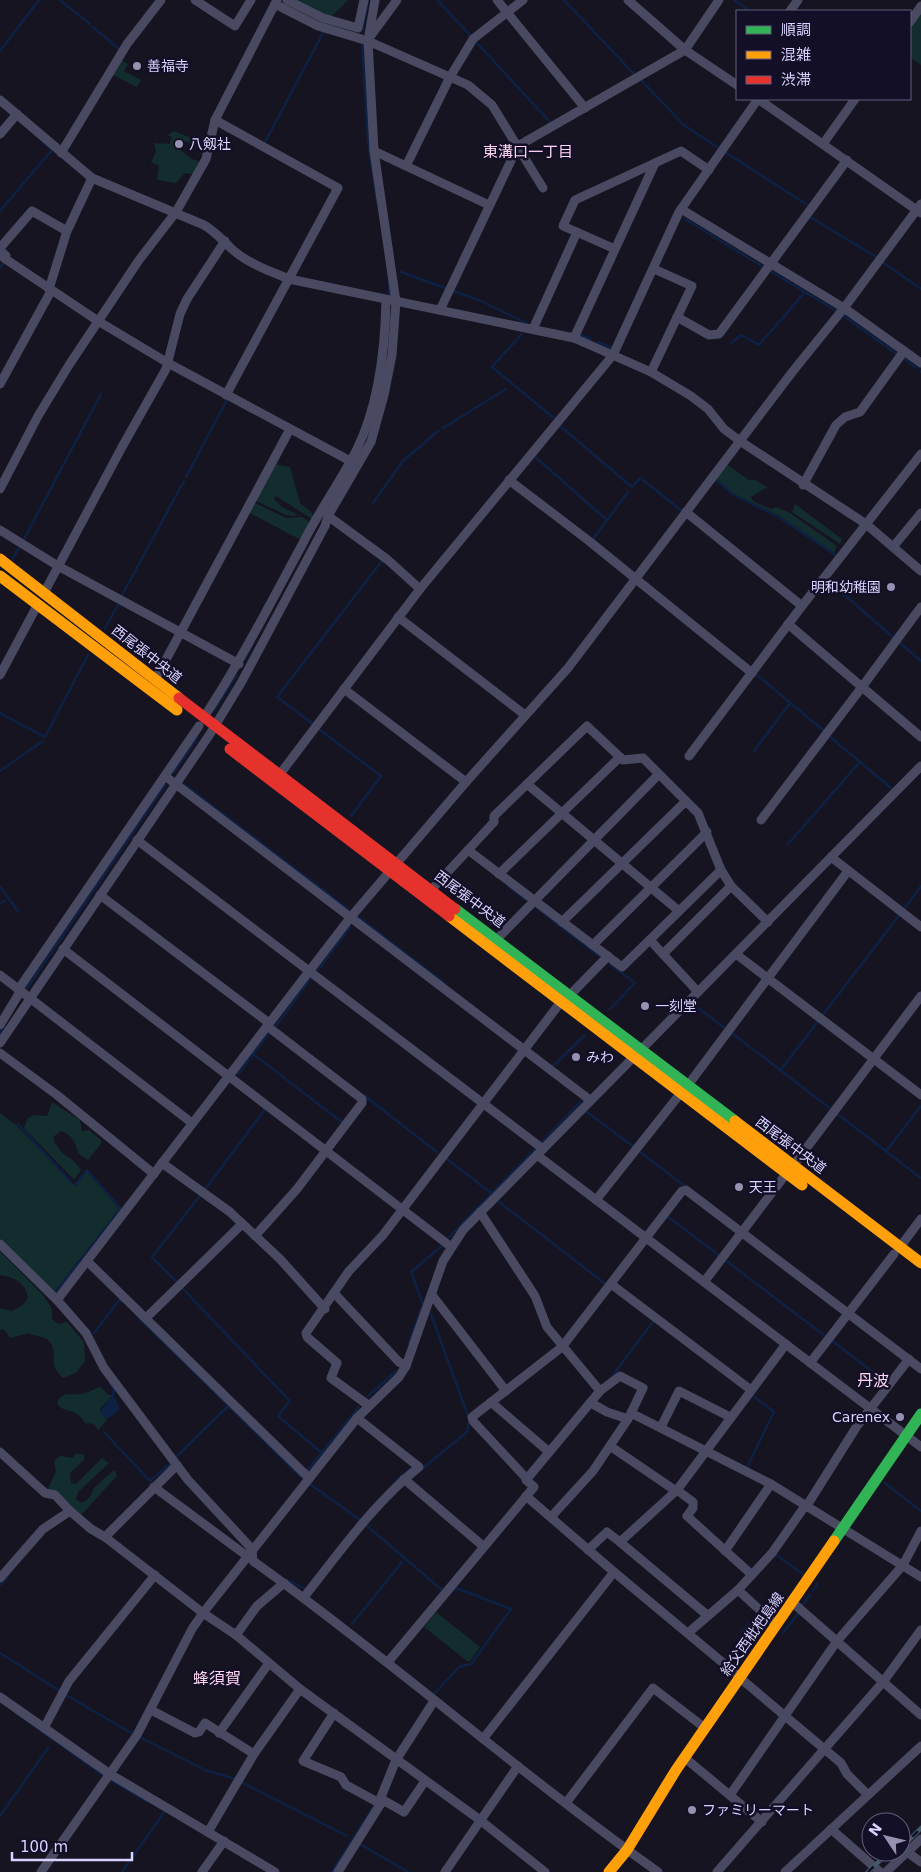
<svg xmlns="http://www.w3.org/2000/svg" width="921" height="1872" viewBox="0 0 921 1872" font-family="'DejaVu Sans','Noto Sans JP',sans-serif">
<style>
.green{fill:#132c2d}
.water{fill:#0d2144}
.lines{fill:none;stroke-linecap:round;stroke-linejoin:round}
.stream{stroke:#0d2144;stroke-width:2.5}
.street{stroke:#4a4962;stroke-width:9}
.fast{stroke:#30b455;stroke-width:11}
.slow{stroke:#ff9f0a;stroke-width:11}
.jam{stroke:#e5322d;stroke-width:11}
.rail-casing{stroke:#43596b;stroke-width:4.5}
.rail{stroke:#130f26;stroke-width:2.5;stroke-dasharray:8;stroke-linecap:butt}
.poi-dot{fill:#9591b1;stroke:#130f26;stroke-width:2}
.labels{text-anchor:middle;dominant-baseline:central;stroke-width:5;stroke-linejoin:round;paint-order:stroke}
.poi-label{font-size:14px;fill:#d9d4ff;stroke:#130f26;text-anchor:start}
.street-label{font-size:14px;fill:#d9d4ff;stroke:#130f26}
.neighbourhood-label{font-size:15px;fill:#ffd6f0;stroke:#130f26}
.quarter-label{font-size:16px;fill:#ffd6f0;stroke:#130f26}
</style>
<rect width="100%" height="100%" fill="#161421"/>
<!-- green -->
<g class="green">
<path d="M295,0h53l-17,17z"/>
<path d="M921,12v53l-11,-8v-29z"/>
<path d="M120,59l8,5 -4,7 17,9 -4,7 -26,-13z"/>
<path d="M174,131l29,12v9l-12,-9 -13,-3 -3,6 17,13 7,2 -5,13 -9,-1 -9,10 -19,-3 2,-14 -8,-4 5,-11 -2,-8 15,1 3,-6 -4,-3z"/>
<path d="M725,463l24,17h6l12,7 -16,10 2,4 18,8 5,-2 14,6 47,33 -3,7 -56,-38 -44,-21 -20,-17z"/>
<path d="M273,464l17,3 10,36 13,11 -1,5 -36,-23 -2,3 8,8 15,7 -2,2 -9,-1 -32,-15z"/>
<path d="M253,502l33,16 16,-1 8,5 -9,18 -53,-28z"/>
<path d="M795,504l47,35 -2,5 -48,-32z"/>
<path d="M52,1102l28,18 2,11 7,-1 12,10v4l-13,16 -9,-6c-4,-11 -5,-18 -18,-23l-8,6c7,22 18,16 28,33l-7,10 -50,-52 4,-10 6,-3 13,1z"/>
<path d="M0,1113l16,12 59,61 12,-15 32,38 -65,83 -54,-53z"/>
<path d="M0,1251l44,45 8,13v10l6,5 9,-2 17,20 1,19 -9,12 -13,5c-18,-17 -3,-21 -13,-36 -5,-7 -15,-5 -22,-9l-17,5 -8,-9 -3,1v-22l12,3 11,-6 5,-7c-2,-15 -14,-21 -28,-23z"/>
<path d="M101,1387l7,8h5l-13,14 7,11 -9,10 -4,-6 -9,-1c-10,-17 -23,-9 -28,-20 5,-13 14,-7 24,-9 6,0 13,-6 20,-7z"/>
<path d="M77,1453l7,2v5l-14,13 1,10 5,1 26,-26 7,5 -31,29 -2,7 6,4c7,-4 10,-8 12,-15l20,-18 3,6 -36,39 -33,-26 8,-18 -2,-10 6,-5 12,2z"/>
<path d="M436,1612l44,35 -10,14h-3l-43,-34z"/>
</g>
<!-- water -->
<path class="water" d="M113,1395l5,8 1,7 -13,10 -6,-9z"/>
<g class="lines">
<!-- stream -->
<g class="stream">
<path d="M60,0l30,24"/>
<path d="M437,0l34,36"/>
<path d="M564,0l71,75"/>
<path d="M734,0l16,11"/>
<path d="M317,21l14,4"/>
<path d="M93,27l27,23"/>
<path d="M341,28l14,5"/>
<path d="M362,31l6,-31"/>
<path d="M476,42l74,80"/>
<path d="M362,43l6,97 9,61"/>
<path d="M0,51l39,-51"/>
<path d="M640,79l44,46 36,24"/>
<path d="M264,144l60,-113"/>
<path d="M725,152l84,54"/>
<path d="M0,211l52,-61 -9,-8"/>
<path d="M810,217l68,41"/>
<path d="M685,219l80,49"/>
<path d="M884,263l37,26"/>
<path d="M0,268l3,-4"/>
<path d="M401,272l44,16"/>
<path d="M772,272l66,40"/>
<path d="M389,283v13"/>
<path d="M453,291l26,9 49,24"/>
<path d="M390,316v12"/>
<path d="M844,316l54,39"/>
<path d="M522,334l-30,33 63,52"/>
<path d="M581,335l10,4"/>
<path d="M598,342l15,6"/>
<path d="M731,343l10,-8 18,10 46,-53"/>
<path d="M387,352l2,-16"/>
<path d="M903,358l13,10"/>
<path d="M921,371v1"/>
<path d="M560,426l72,61 8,-9"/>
<path d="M443,428l63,-39"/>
<path d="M534,456l73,64"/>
<path d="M186,477l42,-79"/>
<path d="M715,479l19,16 43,21 60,40"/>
<path d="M643,480l39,31"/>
<path d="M373,503l30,-42 35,-30"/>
<path d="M23,541l78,-147"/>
<path d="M595,541l-2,-2 35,-47"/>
<path d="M13,558l7,-12"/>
<path d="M826,579l68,59"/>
<path d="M121,597l63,-116"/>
<path d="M105,628l14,-25"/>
<path d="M899,642l22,19"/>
<path d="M244,660l8,-14"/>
<path d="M756,674l68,57"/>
<path d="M214,710l22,-35"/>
<path d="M0,713l45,24 43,-82"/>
<path d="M313,724l-36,-27 104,-135"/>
<path d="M319,729l62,47 -30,40"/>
<path d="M829,736l62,52"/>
<path d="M754,751l36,-48"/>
<path d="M0,771l43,-30"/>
<path d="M174,772l23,-34"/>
<path d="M182,783l166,126"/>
<path d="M788,844l72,-82"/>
<path d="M508,886l17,13"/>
<path d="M0,887l18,24"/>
<path d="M0,904l5,-4"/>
<path d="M537,908l62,48"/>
<path d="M904,909l17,-23"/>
<path d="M358,917l86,66"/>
<path d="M318,970l32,-43"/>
<path d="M25,991l140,-206"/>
<path d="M694,1005l32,24"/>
<path d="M610,1009l25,-26 -25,-19"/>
<path d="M822,1016l78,-102"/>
<path d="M275,1027l35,-48"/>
<path d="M0,1033l4,-7"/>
<path d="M733,1034l98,75"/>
<path d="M253,1054l90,69"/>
<path d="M553,1066l32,-31"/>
<path d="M780,1071l39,-51"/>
<path d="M238,1074l32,-42"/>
<path d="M365,1096l72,56"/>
<path d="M587,1112l47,35"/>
<path d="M836,1113l85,65"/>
<path d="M18,1124l53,58"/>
<path d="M541,1143l41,-43"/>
<path d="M639,1151l48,37"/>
<path d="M886,1151l35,-45"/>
<path d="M446,1158l45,35"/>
<path d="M206,1188l60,-80"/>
<path d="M499,1202l108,83"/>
<path d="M667,1216l53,40"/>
<path d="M449,1237l86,-88"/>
<path d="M725,1260l100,76"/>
<path d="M177,1282l-25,-25 47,-60"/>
<path d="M183,1289l107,112 -12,15 44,37"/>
<path d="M56,1292l65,-83 -34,-39 -12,15"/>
<path d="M423,1304l-12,-32 32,-27"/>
<path d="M431,1314l38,105"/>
<path d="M138,1317l163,160"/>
<path d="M94,1333l26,-34 2,2"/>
<path d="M831,1340l56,43"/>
<path d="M409,1343l12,-34"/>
<path d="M613,1375l41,-55"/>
<path d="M110,1383l4,7 -1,5"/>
<path d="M367,1397l28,-25"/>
<path d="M104,1432l46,49 19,-16"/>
<path d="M177,1456l51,-50"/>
<path d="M747,1467l27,-55 -22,-17"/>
<path d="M422,1469l45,-37 2,-11"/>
<path d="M307,1471l52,-64"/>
<path d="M396,1481l14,-12"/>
<path d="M885,1483l36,28"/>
<path d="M310,1484l51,37"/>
<path d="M366,1525l77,66"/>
<path d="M776,1553l-1,1 28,20"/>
<path d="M288,1580l17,9"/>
<path d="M0,1585l9,-10 -2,-1"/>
<path d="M813,1591l4,-7"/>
<path d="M802,1606l8,-11"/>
<path d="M352,1624l50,-62"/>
<path d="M742,1631l17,-18"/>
<path d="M783,1633l17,-22"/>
<path d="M0,1653l60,38"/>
<path d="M434,1694l25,-27 12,-3 40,-55 -55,-21 -8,7"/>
<path d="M66,1695l67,39"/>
<path d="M16,1713l87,62"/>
<path d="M139,1737l66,33 30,9"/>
<path d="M111,1780l35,21"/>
<path d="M241,1782l106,54"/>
<path d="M0,1816l48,-68"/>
<path d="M360,1844l48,28"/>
<path d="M122,1872l43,-61"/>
<path d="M332,1872l42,-66"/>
</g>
<!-- street -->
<g class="street">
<path d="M195,0l40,26 16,-26"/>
<path d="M287,0l36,18 35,10 6,-28"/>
<path d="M497,0l88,108"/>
<path d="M628,0l57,50 52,35"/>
<path d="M275,4l43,22 50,15 100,44 24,20 51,83"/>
<path d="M790,11l8,-11"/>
<path d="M910,22l11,-16"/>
<path d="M369,38l28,-38"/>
<path d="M758,99l163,114"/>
<path d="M0,100l92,78 112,47c12,7 19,16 29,25 16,14 37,21 56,29l285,59 77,34 40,24 17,13 16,20 16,12 126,83 55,47"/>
<path d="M215,120l123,68 -112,207"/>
<path d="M0,134l17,-20"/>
<path d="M823,144l32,-45"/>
<path d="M374,151l115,54"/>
<path d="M61,153l66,-109 34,-44"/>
<path d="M406,166l44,-89 23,-38 50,-39"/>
<path d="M681,209l163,99 77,55"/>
<path d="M0,248l32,-37 35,20"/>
<path d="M615,249l-52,-23 12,-26 106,-49 28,19"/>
<path d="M0,250l6,6 -2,2 94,63 70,42 186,100"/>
<path d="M49,289l18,-58 25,-53"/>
<path d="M440,310l78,-164 167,-96 34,-50"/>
<path d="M677,317l32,18 10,-1 128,-174"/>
<path d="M533,329l44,-97"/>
<path d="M574,338l81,-175"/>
<path d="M651,372l41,-86 -38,-17"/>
<path d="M0,384l51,-93"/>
<path d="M509,480l80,61 163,132"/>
<path d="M803,485l33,-60 9,-8 15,-5 44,-61"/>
<path d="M0,489l38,-73 31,-51 70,-105 37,-48 30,-53 9,-39 62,-120"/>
<path d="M686,512l116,94"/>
<path d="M328,516l60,44 32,29"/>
<path d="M0,530l58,36 181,98"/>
<path d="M893,547l28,-34"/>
<path d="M44,593l78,-146 44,-78 14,-55 7,-15 38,-58"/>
<path d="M921,607l-59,80 59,50"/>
<path d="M398,617l127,98"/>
<path d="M0,675l38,-71"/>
<path d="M155,680l135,-251"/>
<path d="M344,689l122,93"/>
<path d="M204,717c37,-56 67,-115 99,-174 16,-32 37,-61 53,-92 23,-46 29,-100 30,-151"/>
<path d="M689,756l113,-150 119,-152"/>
<path d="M280,774l140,-185 193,-234 66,-143 79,-113"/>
<path d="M165,776l425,324"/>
<path d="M527,784l152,127"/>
<path d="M761,820l101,-133 -74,-63"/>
<path d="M137,840l406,309"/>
<path d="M468,850l154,117 99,-97"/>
<path d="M831,857l90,70"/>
<path d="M499,874l121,-117"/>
<path d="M432,889l62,-67v-6l93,-90 36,34 20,-2 55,55 23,57 10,16 37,36"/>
<path d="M100,895l169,128"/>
<path d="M562,922l124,-121"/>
<path d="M497,939l162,-165"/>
<path d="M650,940l48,52"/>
<path d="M593,945l114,-113"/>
<path d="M63,949l387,297"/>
<path d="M663,954l68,-68"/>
<path d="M736,954l185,141"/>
<path d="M0,975l192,148"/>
<path d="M18,990l181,-264"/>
<path d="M570,995l38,-39"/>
<path d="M0,1025l20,-33"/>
<path d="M0,1043l210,-309 31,-51 84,-157 3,-10 43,-74 13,-47 8,-40 4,-53 -22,-151 -6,-110 7,-41"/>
<path d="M0,1053l57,42 97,79"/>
<path d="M688,1085l160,-214"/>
<path d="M537,1155l384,292"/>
<path d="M162,1163l68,49 50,47 45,50"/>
<path d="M793,1166l128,-170"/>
<path d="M596,1200l84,-106"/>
<path d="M480,1212l55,84 12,31 53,64"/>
<path d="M255,1236l42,-47 65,-86v-4l-95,-73"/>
<path d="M0,1244l57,56 29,33 18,35 84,112 64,69 1,12c138,99 266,212 405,311"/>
<path d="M900,1247l21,-28"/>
<path d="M87,1261l222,217"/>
<path d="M704,1282l82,-108"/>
<path d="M611,1284l140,106"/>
<path d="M334,1293l65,69 7,4"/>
<path d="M432,1295l74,96"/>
<path d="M57,1300l293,-382 116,-136 102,-114 225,-297 51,-63 77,-104"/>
<path d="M146,1318l96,-94"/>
<path d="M810,1363l84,-109"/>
<path d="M491,1402l58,50"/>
<path d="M591,1403l16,9 21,7 2,-4"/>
<path d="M368,1405l-37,-27 6,-15 -30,-26 -1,-4 43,-62 34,-36 177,-232"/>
<path d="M661,1427l18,-36 51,26"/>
<path d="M610,1446l66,45"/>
<path d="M0,1452l45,41 10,2 15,16"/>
<path d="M404,1479l79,67"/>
<path d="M527,1479l-54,-58 -1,-4 90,-70 120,-156 4,-1 235,179"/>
<path d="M154,1487l97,72"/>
<path d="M677,1490l16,12v6l-6,8 65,59"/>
<path d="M526,1496l88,76 126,105"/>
<path d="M806,1507l51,-81 52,-67"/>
<path d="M551,1517l42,-46 35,-52"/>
<path d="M105,1537l72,-72"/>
<path d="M620,1542l87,73"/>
<path d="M588,1550l19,-18 13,10 57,-52 109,-146"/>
<path d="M725,1551l46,-67"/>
<path d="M0,1578l43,-49 27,-18 21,18 14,8 98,76 33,22 64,54 180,131 65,52"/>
<path d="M738,1590l38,35"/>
<path d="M304,1597c35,-44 70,-94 115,-130l-62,-49"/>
<path d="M792,1602l129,113"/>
<path d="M688,1633l50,-43 34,-37 33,-47"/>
<path d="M236,1635l21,-29 27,-23"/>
<path d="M388,1662l146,-175 -8,-7 74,-89 20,-15 23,12 -12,25 140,71 150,93"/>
<path d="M740,1678l101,85 6,11 20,20"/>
<path d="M0,1697l110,77 165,98"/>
<path d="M151,1710l44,23 4,-1 6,-9 49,31"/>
<path d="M334,1713l-31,48 38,16 5,8 35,19"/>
<path d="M44,1728l25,-47 86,-106"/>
<path d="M219,1733l50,-70"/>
<path d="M483,1739l131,-167"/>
<path d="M685,1758l77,64"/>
<path d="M730,1795l107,-154 66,-76 18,-34"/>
<path d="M383,1800l-2,-3 15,-37 38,-59"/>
<path d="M566,1803l87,-115 52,40"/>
<path d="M831,1829l49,43"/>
<path d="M208,1832l46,-78 46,-65"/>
<path d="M907,1852l14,10"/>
<path d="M41,1872l96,-137 55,-106 11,-16 154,-195 42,-41 7,-11 37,-105 20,-31 458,-464"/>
<path d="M202,1872l22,-31"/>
<path d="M338,1872l45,-72 21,12 21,-31"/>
<path d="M445,1872l73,-106"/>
<path d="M717,1872l166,-190 38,-52"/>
<path d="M785,1872l136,-126"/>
<path d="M886,1872l35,-33"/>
</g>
<!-- fast -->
<g class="fast">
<path d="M455,909l280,212"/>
<path d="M834,1541l87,-127"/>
</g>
<!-- slow -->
<g class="slow">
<path d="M0,559l179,139"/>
<path d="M0,576l177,134"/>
<path d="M449,916l353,269"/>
<path d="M735,1121l186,142"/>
<path d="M609,1872l18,-22 49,-80 158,-229"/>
</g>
<!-- jam -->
<g class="jam">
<path d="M179,698l276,211"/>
<path d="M230,749l219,167"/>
</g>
<!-- rail casing -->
<g class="rail-casing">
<g id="rail">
<path d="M901,1848l20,-20"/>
<path d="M868,1872l21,-20"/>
</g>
</g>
<!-- rail -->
<use href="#rail" class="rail"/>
</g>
<!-- markers -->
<g class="poi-dot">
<circle cx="137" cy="66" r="5"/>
<circle cx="179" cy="144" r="5"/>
<circle cx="891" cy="587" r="5"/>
<circle cx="645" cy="1006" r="5"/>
<circle cx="576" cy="1057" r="5"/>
<circle cx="739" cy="1187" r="5"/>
<circle cx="900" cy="1417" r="5"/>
<circle cx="692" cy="1810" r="5"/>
</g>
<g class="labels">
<!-- poi labels -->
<g class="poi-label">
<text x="147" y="66">善福寺</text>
<text x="189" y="144">八剱社</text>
<text x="881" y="587" text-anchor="end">明和幼稚園</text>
<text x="655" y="1006">一刻堂</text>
<text x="586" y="1057">みわ</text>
<text x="749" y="1187">天王</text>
<text x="890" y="1417" text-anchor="end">Carenex</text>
<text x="702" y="1810">ファミリーマート</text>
</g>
<!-- street labels -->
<g class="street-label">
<text transform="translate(147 654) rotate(38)">西尾張中央道</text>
<text transform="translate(470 899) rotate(37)">西尾張中央道</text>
<text transform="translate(791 1145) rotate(37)">西尾張中央道</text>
<text transform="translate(752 1634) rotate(-55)">給父西枇杷島線</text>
</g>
<!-- neighbourhood labels -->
<g class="neighbourhood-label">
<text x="528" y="152">東溝口一丁目</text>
</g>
<!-- quarter labels -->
<g class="quarter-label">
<text x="873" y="1380">丹波</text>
<text x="217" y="1678">蜂須賀</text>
</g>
</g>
<!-- legend -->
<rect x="736" y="10" width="175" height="90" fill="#130f26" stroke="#625e7d"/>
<rect x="746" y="26" width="25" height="8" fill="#30b455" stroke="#625e7d"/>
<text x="781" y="35" font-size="15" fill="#d9d4ff">順調</text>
<rect x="746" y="51" width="25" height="8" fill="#ff9f0a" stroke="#625e7d"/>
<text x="781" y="60" font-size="15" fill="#d9d4ff">混雑</text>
<rect x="746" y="76" width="25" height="8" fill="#e5322d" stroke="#625e7d"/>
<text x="781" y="85" font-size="15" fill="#d9d4ff">渋滞</text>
<!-- north arrow -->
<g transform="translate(886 1837) rotate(305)"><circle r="24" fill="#130f26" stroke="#625e7d"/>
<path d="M0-4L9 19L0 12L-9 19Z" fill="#9591b1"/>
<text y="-8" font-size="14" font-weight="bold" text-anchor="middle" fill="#d9d4ff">N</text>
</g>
<!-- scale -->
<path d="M12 1852v8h120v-8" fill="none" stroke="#d9d4ff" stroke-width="2.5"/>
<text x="20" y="1852" font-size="15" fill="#d9d4ff" stroke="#130f26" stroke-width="4" paint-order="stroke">100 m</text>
</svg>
